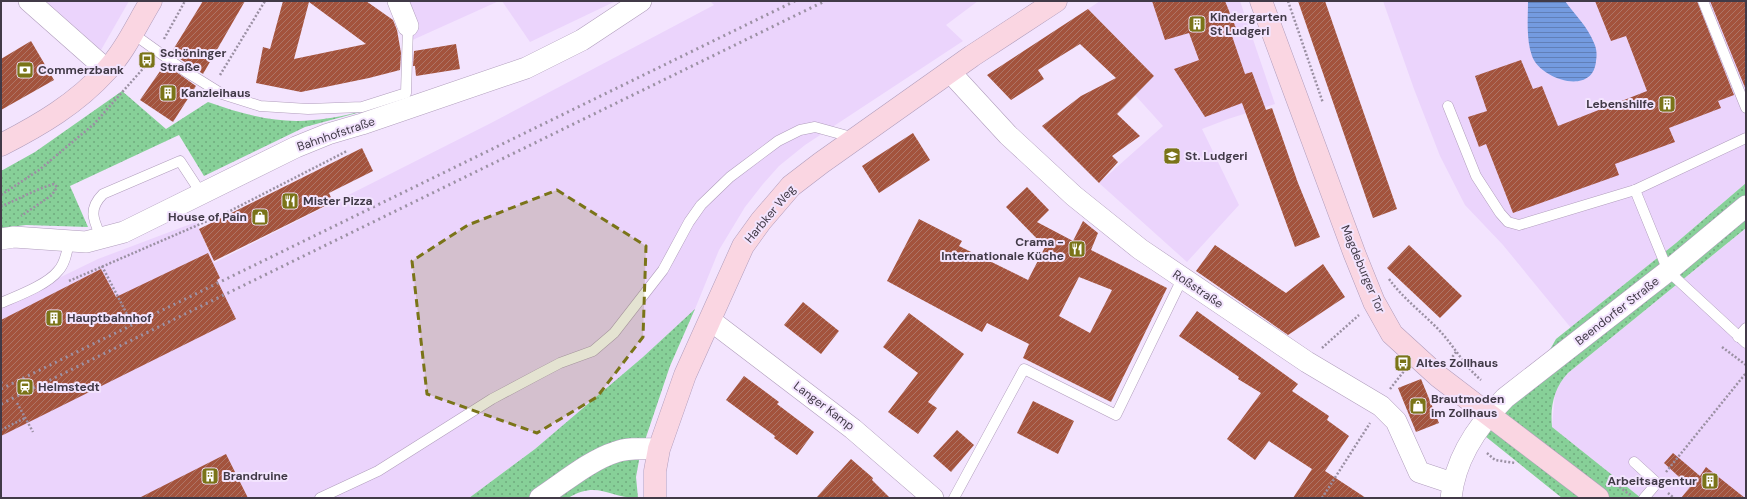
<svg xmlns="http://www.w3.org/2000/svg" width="1747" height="499" viewBox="0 0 1747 499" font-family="'DM Sans',sans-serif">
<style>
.built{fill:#ebd4fc}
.grass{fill:url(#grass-dots)}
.water{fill:url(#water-rules)}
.building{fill:url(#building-hatch);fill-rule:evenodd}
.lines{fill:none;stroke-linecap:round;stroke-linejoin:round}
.lane-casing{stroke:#b09dbc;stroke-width:11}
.street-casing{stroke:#b09dbc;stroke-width:22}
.secondary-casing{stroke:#b09dbc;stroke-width:23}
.path{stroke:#9b90a3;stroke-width:2.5;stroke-dasharray:2 2;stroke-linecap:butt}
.lane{stroke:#fff;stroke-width:10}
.street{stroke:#fff;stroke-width:21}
.secondary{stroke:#fad6e2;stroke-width:22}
.rail{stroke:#9c91a4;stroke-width:3;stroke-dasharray:2 4;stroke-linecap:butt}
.marked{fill:#7a7418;fill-opacity:0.2;stroke:#7a7418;stroke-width:3;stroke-dasharray:8 5;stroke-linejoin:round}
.labels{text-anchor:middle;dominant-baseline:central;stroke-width:4;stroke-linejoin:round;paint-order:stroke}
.poi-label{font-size:12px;font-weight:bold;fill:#413a47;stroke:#f3e4fe;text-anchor:start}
.street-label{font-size:12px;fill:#413a47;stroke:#f3e4fe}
</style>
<defs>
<pattern id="grass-dots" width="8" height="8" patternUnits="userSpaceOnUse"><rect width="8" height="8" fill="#87d098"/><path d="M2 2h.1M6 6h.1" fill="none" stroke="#70aa7e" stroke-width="1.8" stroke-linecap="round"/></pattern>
<pattern id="water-rules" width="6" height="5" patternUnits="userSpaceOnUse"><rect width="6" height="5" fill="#749be0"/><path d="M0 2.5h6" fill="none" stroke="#617fb7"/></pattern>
<pattern id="building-hatch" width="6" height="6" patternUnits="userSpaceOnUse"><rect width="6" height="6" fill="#a3533d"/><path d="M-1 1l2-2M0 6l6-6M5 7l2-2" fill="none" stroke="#ae7567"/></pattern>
</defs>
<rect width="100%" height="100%" fill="#f3e4fe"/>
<!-- built -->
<g class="built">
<path d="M45,1h84l-28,49z"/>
<path d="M393,1h106l-91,41z"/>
<path d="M502,1h114l-86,41z"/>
<path d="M710,1h268l-32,24 17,16 -158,104 -26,21 -16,18 -18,23 -26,43 -24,59 -52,48 -108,92 -66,49h-468v-192l97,-47 98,-37 18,41 277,-140 223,-118z"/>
<path d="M1100,1h140l35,103 -47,15 -26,10 37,76 -52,57 -88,-79 64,-57 -28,-31 19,-19 -66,-67z"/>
<path d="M1383,1h363v182l-70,60 -105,85 -68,-83 -38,-40 -25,-49 -26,-67z"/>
<path d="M1745,229l1,269h-105l-89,-71 3,-35 5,-10 8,-9z"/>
</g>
<!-- grass -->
<g class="grass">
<path d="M122,91l44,38 42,-27c34,12 69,22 105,18 18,-1 37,-6 55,-10l-63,17 -101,49 -25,-41 -109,51 18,41 -62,-2 -25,3v-57l34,-19z"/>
<path d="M1746,183v45l-178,145c-14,15 -18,33 -16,54l89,71h-79l-92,-74 78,-71 8,-14 120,-96z"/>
<path d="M695,309l-25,57 -30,89 -4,22 2,21c-30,0 -40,-18 -70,0h-99l66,-49 108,-92z"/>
</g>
<!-- water -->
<path class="water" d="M1528,1h37c10,14 23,26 29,42 3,6 3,13 2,18 -3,36 -56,18 -64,-5 -6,-17 -4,-38 -4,-55z"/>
<!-- building -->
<g class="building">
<path d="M203,1h42l-42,73 -32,-21z"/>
<path d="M283,1h83l27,19 4,10 4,23 -1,17 -31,8 -68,14 -45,-9 7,-36 7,2zM309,2l57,42 -72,15z"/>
<path d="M1152,1h73l13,32 -6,3 13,38 7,-2 14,38 6,-2 26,75 22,54 -25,10 -53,-144 -37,14 -31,-48 25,-9 -10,-27 -24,7z"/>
<path d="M1298,1h27l72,208 -24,9z"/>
<path d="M1595,1h102l37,94 -16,6 3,7 -52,20 6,14 -60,22 4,11 -106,38 -27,-69 -7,3 -11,-30 19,-6 -12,-35 46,-16 12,29 9,-3 16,40 89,-35 -21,-55 -15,5z"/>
<path d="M1710,1h36v89z"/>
<path d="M1088,9l66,67 -37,38 23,22 -28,20 6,6 -19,21 -57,-57 39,-30 35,-18 -36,-34 -42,26 6,9 -33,21 -24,-25z"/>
<path d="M31,41l23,39 -53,30v-51z"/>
<path d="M456,44l4,25 -44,7 -1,-10h-2l1,-15z"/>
<path d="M165,64l31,22 -23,36 -33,-22z"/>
<path d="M913,133l17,27 -51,33 -17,-27z"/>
<path d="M362,148l11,23 -44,22 4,9 -119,59 -15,-32z"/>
<path d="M1027,187l22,23 -12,12 36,19 10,-20 15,12 -7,17 76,38 -56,114 -88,-44 6,-14 -42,-21 -5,9 -95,-51 32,-62 43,22 -3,5 69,34 17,-33 -39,-40zM1079,277l33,13 -22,43 -31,-17z"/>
<path d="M1215,245l71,48 37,-29 22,33 -57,38 -92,-64z"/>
<path d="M1409,245l53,51 -22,22 -53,-50z"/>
<path d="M208,253l12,25 -3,2 19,39 -235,117v-116l100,-51 15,28z"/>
<path d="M803,302l36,29 -18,23 -37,-29z"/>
<path d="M1197,311l101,73 -6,7 37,25 -2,4 22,16 -24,35 41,27h-73l19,-29 -43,-28 -14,19 -28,-21 34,-46 -23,-14 1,-2 -60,-41z"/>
<path d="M909,313l55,41 -36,48 9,6 -19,26 -30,-22 30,-39 -35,-26z"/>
<path d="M744,376l35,26 -2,2 37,28 -17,23 -23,-17 1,-2 -49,-36z"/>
<path d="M1421,379l18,44 -23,9 -18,-44z"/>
<path d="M1033,401l41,20 -16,33 -41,-21z"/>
<path d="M957,430l17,15 -23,27 -18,-16z"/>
<path d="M1673,453l27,23 6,-9 39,31h-64l9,-11 -26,-24z"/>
<path d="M226,454l22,44h-109z"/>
<path d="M851,459l22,19 -1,2 18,18h-74z"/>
</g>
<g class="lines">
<!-- lane casing -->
<g class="lane-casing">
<g id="lane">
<path d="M1703,1l43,107"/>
<path d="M132,33l53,38 37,23 38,12 48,3 54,-2 44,-14 2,-67"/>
<path d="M1448,106l28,70 24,37 8,9 11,3 116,-35 111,-52"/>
<path d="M1635,190l33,81 78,72"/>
<path d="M102,239c-8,-18 -15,-29 1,-45l77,-33 21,32"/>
<path d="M1,303c16,-7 46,-18 57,-32 7,-7 9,-19 11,-29"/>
<path d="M1738,337l8,-9"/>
<path d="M1634,462l23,21 -13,15"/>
<path d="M320,498l58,-27 114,-72 47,-25 21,-11 33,-12 21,-18 49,-63 26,-48 12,-17 29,-28 48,-36 22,-11 15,-3 40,11"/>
<path d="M954,498l70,-129 92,46 66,-136"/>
</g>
</g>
<!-- street casing -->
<g class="street-casing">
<g id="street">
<path d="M29,1l78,69"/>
<path d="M398,1l10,25"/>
<path d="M951,73l57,62 66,61 66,53 167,113 74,44 15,15 23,51 33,11"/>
<path d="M1,239l13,-2 72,5 38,-10 172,-85 32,-13 34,-10 164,-56 56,-28 59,-39"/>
<path d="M710,320l143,109 80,69"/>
<path d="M540,498c23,-15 50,-38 76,-46 13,-5 29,-3 43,-3"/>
<path d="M1451,498c4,-40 26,-72 54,-100l163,-127 78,-65"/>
</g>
</g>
<!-- secondary casing -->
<g class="secondary-casing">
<g id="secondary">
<path d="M1261,1l94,254 19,47 18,32 46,42 160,122"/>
<path d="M1,145c39,-20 75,-41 105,-74 19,-20 31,-47 45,-70"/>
<path d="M655,498v-27l4,-22 26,-74 58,-129 18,-25 30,-35 30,-23 151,-107 84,-55"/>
</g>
</g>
<!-- path -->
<g class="path">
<path d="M1288,1l35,102"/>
<path d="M164,39l21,-38"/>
<path d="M220,75l45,-74"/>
<path d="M1,195l38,-25 55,-46 54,-61"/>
<path d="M1,205l1,1c17,-7 34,-17 52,-22l3,3 -5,8 -31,21"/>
<path d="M102,266l29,56"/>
<path d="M1389,279c13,18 30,31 46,47 17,16 28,39 46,54"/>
<path d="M69,281l159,-69 119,-61"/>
<path d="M1722,347l24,18"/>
<path d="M1322,348l37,-33"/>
<path d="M1450,360l6,-8"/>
<path d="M1,382l2,3"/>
<path d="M1390,389l14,-18"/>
<path d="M17,403l16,29"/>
<path d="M1,430l24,-12"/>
<path d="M1487,453l8,7 20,3"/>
<path d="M1666,472l80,-99"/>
<path d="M1613,482l17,13"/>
<path d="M1668,493l6,5"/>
<path d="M1322,498l48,-75"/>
</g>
<!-- lane -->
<use href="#lane" class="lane"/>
<!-- street -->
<use href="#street" class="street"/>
<!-- secondary -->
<use href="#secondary" class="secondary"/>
<!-- rail -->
<g class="rail">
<path d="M1,389l794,-388"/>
<path d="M1,404l824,-403"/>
</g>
</g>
<!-- marked area -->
<path class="marked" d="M557,190l89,56 -3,91 -46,60 -60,36 -110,-39 -15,-133 56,-36z"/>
<!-- icons -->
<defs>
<g id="building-square" transform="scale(0.9)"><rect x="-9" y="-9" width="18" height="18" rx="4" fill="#7a7418" stroke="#f3e4fe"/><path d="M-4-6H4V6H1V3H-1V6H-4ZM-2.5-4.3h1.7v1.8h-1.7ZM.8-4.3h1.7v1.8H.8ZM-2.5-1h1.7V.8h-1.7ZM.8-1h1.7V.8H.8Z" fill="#fff"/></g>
<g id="bus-square" transform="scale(0.9)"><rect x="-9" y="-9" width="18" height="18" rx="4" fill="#7a7418" stroke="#f3e4fe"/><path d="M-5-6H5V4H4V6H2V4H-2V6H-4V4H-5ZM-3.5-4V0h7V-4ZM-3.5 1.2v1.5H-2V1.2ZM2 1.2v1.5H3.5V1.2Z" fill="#fff"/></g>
<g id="bank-square" transform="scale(0.9)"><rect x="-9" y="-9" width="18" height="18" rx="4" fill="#7a7418" stroke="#f3e4fe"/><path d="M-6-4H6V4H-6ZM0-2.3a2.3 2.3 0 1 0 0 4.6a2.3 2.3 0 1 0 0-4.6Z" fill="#fff"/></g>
<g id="school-square" transform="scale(0.9)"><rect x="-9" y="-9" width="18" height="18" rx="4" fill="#7a7418" stroke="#f3e4fe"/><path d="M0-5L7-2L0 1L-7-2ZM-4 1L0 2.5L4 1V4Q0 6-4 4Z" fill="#fff"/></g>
<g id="restaurant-square" transform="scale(0.9)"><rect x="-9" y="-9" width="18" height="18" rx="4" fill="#7a7418" stroke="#f3e4fe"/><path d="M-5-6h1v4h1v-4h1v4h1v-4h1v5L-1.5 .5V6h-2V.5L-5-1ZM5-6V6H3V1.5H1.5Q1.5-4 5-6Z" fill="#fff"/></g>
<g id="shop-square" transform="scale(0.9)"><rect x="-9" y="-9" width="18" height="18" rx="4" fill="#7a7418" stroke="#f3e4fe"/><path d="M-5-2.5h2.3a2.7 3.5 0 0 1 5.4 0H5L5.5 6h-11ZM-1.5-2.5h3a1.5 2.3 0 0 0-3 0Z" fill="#fff"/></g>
<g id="station-square" transform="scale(0.9)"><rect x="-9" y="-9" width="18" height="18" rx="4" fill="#7a7418" stroke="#f3e4fe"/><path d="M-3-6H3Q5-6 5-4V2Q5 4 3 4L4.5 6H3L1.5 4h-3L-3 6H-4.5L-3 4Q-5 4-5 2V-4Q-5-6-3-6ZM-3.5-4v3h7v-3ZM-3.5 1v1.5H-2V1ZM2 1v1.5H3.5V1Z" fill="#fff"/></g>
</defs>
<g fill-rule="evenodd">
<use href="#building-square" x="1197" y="24"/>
<use href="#bus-square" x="147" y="60"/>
<use href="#bank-square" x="25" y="70"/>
<use href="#building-square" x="168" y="93"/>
<use href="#building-square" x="1667" y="104"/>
<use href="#school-square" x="1172" y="156"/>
<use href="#restaurant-square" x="290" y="201"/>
<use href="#shop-square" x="260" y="217"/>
<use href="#restaurant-square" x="1077" y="249"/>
<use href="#building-square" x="54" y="318"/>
<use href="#bus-square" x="1403" y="363"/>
<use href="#station-square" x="25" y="387"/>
<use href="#shop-square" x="1418" y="406"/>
<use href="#building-square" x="210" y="476"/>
<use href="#building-square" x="1710" y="481"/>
</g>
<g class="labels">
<!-- poi labels -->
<g class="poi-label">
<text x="1210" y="17">Kindergarten<tspan x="1210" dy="14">St Ludgeri</tspan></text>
<text x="160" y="53">Schöninger<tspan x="160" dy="14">Straße</tspan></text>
<text x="38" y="70">Commerzbank</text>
<text x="181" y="93">Kanzleihaus</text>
<text x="1654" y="104" text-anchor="end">Lebenshilfe</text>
<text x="1185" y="156">St. Ludgeri</text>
<text x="303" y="201">Mister Pizza</text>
<text x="247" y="217" text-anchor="end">House of Pain</text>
<text x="1064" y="242" text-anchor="end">Crama -<tspan x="1064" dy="14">Internationale Küche</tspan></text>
<text x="67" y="318">Hauptbahnhof</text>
<text x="1416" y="363">Altes Zollhaus</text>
<text x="38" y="387">Helmstedt</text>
<text x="1431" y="399">Brautmoden<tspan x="1431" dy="14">im Zollhaus</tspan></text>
<text x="223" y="476">Brandruine</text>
<text x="1697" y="481" text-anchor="end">Arbeitsagentur</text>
</g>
<!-- street labels -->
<g class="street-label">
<text transform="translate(336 134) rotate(-19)">Bahnhofstraße</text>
<text transform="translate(770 214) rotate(-50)">Harbker Weg</text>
<text transform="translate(1363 269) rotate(67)">Magdeburger Tor</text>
<text transform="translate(1198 289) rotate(34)">Roßstraße</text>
<text transform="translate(1617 311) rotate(-38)">Beendorfer Straße</text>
<text transform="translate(824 406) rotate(37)">Langer Kamp</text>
</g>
</g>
<!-- border -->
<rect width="1747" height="499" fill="none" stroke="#413a47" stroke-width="4"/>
</svg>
